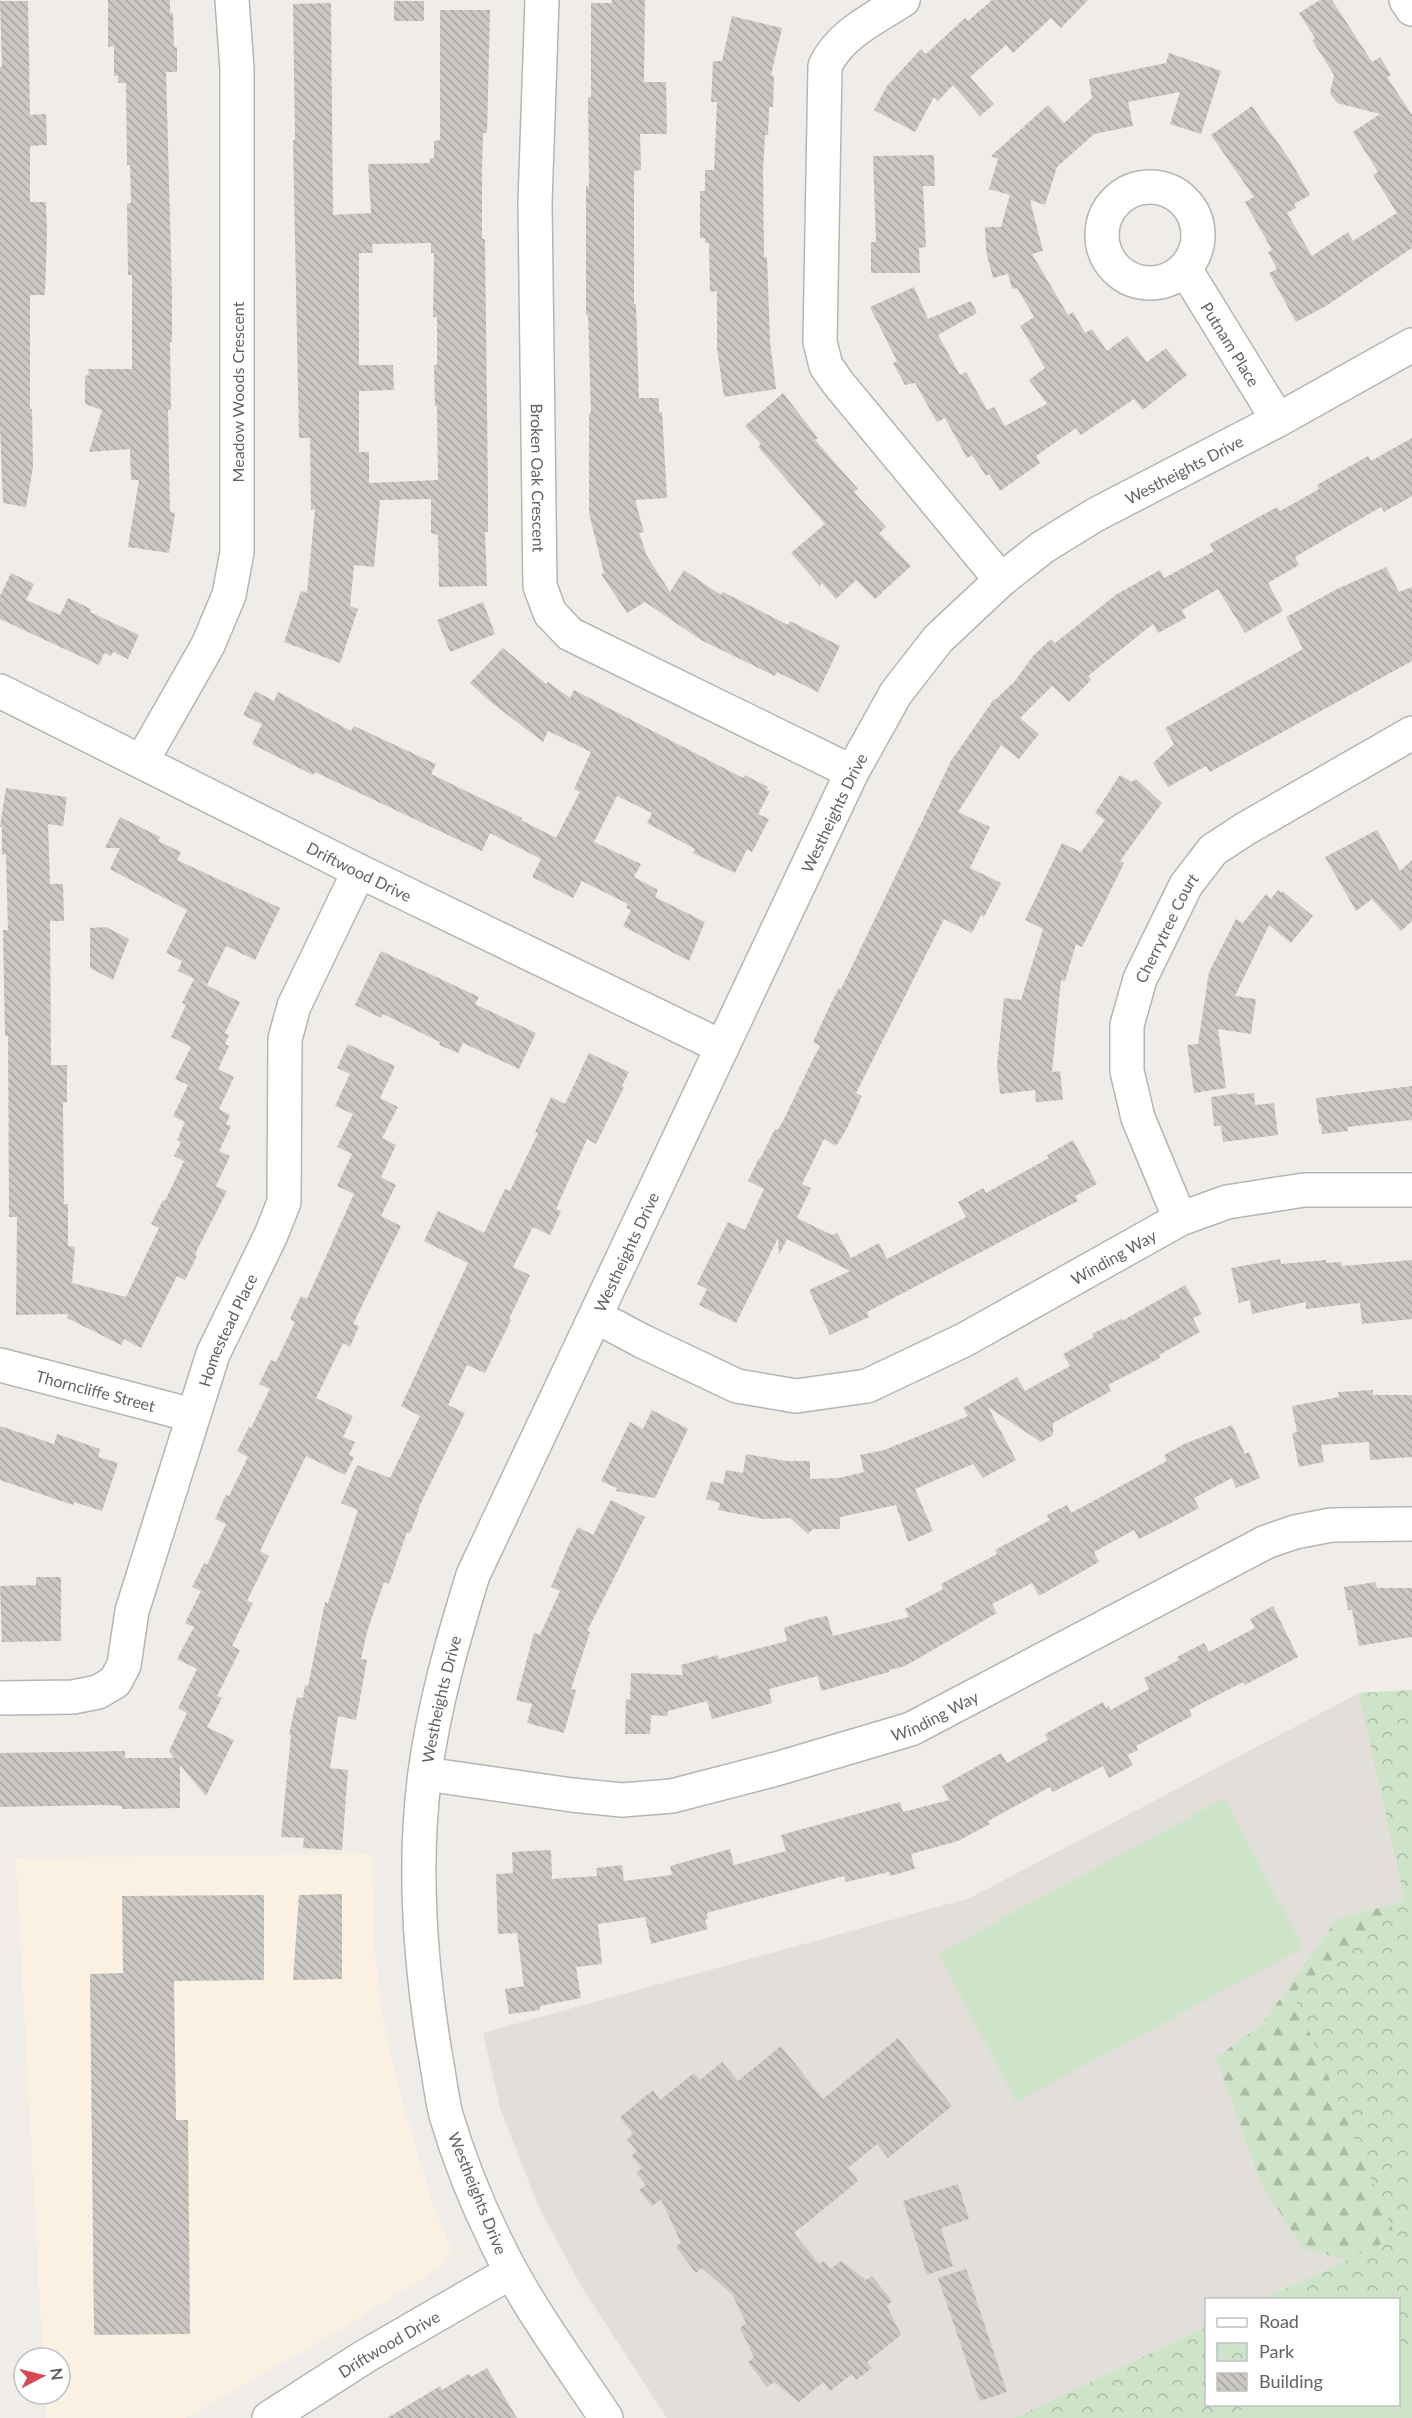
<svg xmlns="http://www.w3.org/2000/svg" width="1412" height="2418" viewBox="0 0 1412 2418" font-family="Lato,sans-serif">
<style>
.commercial{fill:#fbf1e2}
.education{fill:#e2deda}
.forest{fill:url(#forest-firs)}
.park{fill:url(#park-crowns)}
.pitch{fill:#cde4c8}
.building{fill:url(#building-back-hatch);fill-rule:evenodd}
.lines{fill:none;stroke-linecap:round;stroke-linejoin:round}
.minor-casing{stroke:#b3b6b8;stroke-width:36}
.minor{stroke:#fff;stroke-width:33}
.labels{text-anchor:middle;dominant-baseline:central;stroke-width:6;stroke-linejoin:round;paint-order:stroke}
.street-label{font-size:16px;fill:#5f6466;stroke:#fff}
</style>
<defs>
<pattern id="forest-firs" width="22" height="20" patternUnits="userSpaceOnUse" patternTransform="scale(1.5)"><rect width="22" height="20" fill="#cde4c8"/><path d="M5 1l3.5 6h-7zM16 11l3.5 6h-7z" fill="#aabca6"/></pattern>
<pattern id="park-crowns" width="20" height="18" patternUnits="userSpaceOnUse" patternTransform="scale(1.5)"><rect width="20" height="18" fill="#cde4c8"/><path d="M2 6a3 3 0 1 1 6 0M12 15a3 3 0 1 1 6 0" fill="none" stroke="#aabca6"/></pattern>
<pattern id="building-back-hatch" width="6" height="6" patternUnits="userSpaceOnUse" patternTransform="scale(1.5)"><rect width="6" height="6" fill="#cbc8c4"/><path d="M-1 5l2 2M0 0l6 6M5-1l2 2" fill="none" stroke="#a8a6a3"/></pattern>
</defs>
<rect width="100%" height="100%" fill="#f0ede8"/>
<!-- commercial -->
<path class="commercial" d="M372,1854l3,100 7,61 18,78 31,106 21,52 -9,15 -132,81 -126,71h-139l-1,-24h15v-36h-17l-27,-500z"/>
<!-- education -->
<path class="education" d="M1359,1693l46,208 -9,336 -132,62 -58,1v27l-192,91h-347l-86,-132 -43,-81 -37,-94 -18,-78 487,-135z"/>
<!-- forest -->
<path class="forest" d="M1412,1690v616l-58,-44 -51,-14 -42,-65 -45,-125 46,-34 75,-105 68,-18 -46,-208z"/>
<!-- park -->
<path class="park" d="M1412,1690v728h-398l192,-91v77h192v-104l-134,-1 132,-62 -103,-244 112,-92 -46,-208z"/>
<!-- pitch -->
<g class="pitch">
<path d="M1225,1798l78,150 -287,154 -77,-149z"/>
<path d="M1406,2363l6,11v44h-202l48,-13 140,-1 1,-38z"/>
</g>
<!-- building -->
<g class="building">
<path d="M108,0h62v13h3l1,34h3v25h-11l6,221v49h-2l1,68h-3l2,102 5,1 -6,40 -41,-6 11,-67h-8l-1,-31 -41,3 13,-42 -17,-6v-28l4,-1 -1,-6h44v-94h-4l-1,-72h4l-1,-38h-3l-1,-82h-8v-7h-4v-30l-6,1z"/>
<path d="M612,0h33l-1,82h22l1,52h-27l1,36 -7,1v133h2l3,94h20v14h3l5,86 -32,2 9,32 -5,1 8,23 23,36 14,-22 37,25 2,-3 65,33 2,-4 50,25 -22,46 -41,-20 -2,4 -74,-36 -56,-38 -18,11 -26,-39 3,-1 -15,-60v-100h2l-3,-98h-2v-129h3l-1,-89h3v-94h21z"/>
<path d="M992,0h96l-27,28 -10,-10 -38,35 -7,-8 -36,32 24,27 -14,12 -27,-31 -15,16 -4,-4 -19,35 -41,-22 13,-24 34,-37 5,5 39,-36 3,3z"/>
<path d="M1320,0h12l40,62 8,-5 11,18 -4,2 25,38v133l-86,58 -30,16 -27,-49 8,-4 -9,-17 4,-2 -27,-48 9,-5 -43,-62 41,-29 38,54 20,35 -16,9 2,4 -9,5 25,43 36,-24 5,9 44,-28 -24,-38 5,-3 -25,-40 27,-18 -43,-11 -7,-10 4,-18 -22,-35 3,-2 -16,-25z"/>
<path d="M0,1h28l2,114 16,-1 1,31 -17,1v56h16l1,30 -2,63h-15v114h2l1,58 -7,40 -23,-4 -3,-77v-359h2z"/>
<rect x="394" y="1" width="30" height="20"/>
<path d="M331,3l2,212 38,-2 -3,-49 62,-1v-5h4v-17l6,-1v-130h50l-3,123h-4l-1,37v69h3l3,256v37h-3l2,54 -48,1 -1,-52 -7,-2v-34l-51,1 -6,67 -20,-2 -4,41 8,3 -18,54 -56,-21 17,-51 6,2 8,-84 -4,1 -1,-72h-11l-6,-298h2l-2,-136zM431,243v10h3l-1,64h4v48h-3l1,41h2l1,74 -69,3v-31h-10v-61l35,-1 -1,-25h-34v-112h14l-1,-9z"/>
<path d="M732,16l50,12 -11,47 3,1 -1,31h-4l-1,28h-3l-2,36 1,86h3l3,85 6,47 -52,8 -7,-49v-57l-7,1 -1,-49h-4v-5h-5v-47h5v-21h9l3,-68h-6l2,-41h9z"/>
<path d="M1169,53l52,18 -20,63 -31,-10 10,-32 -52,10 5,24 -39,8 -37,33 -12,38 -15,-5 13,51 -11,3 36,61 5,-3 12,21 7,-4 15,22 20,-15 20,26 19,-14 21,27 -44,35 -9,-11 -53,36 -5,-7 -40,28 4,7 -40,28 -11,-17 -3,2 -14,-21 -5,3 -22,-40 -8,4 -22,-39 -10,2 -12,-22 4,-2 -27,-54 44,-20 14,32 43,-18 6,12 -39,22 22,40 6,-3 21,38 7,-3 11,19 42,-22 -18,-24 16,-12 -25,-42 14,-9 -17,-29 -5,1 -4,-15 -15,4 -7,-27 -1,-24h16l9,-32 -21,-6 9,-30 -7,-3 57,-51 16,18 28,-25 -3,-19 77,-16z"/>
<path d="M934,155l1,31h-12l3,61 -7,1 1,25h-49v-31h5l-3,-86z"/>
<path d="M783,393l35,45 -3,2 43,49 -4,3 32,35 -7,6 32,33 -36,33 -19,-19 -20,19 -14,-16 -2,3 -29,-33 34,-29 -67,-77 3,-3 -16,-18z"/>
<path d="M1412,438v58l-28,16 -3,-5 -86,50 4,8 -31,18 15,28 -38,22 -27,-44 -36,21 4,8 -28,15 -5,-9 -65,52 3,4 -22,22 -17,-16 -32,32 19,16 -20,25 -18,-14 -43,67 32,15 -20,41 31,15 -17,34 -3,-2 -9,18 -28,-14 -88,174 6,3 -16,34 -10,16 -12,-7 -22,45 9,4 -14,30 35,17 5,-2 14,25 28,-15 8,16 79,-42 -8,-15 25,-14 3,5 63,-35 -2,-3 26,-15 24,44 -22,12 3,5 -211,111 2,5 -39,18 -21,-45 41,-19 -63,-32 -8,16 -1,-17 -42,85 -37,-18 8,-16 -10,-5 31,-62 17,8 19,-41 -16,-8 11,-23 1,1 15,-30 3,1 8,-15 26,-54 8,-15 -7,-4 19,-41 7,-13 2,1 110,-228 43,-62 1,1 20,-19 18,-25 18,-17 4,4 62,-49 43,-24 4,8 50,-27 -4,-7 67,-37 3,4 18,-10 21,-12 -2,-4 51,-29 3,5z"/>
<path d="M1386,567l13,25 13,-5v74l-202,111 -4,-6 -38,21 -15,-24 21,-19 -9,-16 138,-79 -17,-32 51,-28z"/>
<path d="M11,573l23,11 -8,16 34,15 8,-17 23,11 -1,3 49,23 -11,24 -15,-7 -2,4 -7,-3 -5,12 -99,-46v-23z"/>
<path d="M483,602l12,32 -45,18 -13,-32z"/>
<path d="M503,648l43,36 2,-2 22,16 4,-8 169,88 2,-3 23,12 -2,3 4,1 -12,23 11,5 -17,33 -5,-3 -12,24 -42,-20 2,-4 -48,-26 5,-10 -35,-17 -23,46 47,22 -7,13 24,13 -3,7 50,25 -16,39 -66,-35 8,-16 -5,-2 2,-4 -46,-23 -9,17 -41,-21 9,-18 -51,-26 -8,18 -167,-79 -2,3 -61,-31 10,-20 -19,-9 12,-24 19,10 4,-9 73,39 3,-5 82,38 -5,10 91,44 -1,2 35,18 24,-46 -6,-3 17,-37 -43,-21 -5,11 -51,-39 -22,-20z"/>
<path d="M1120,775l12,7 4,-3 26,24 -42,58 4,2 -19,39 -23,45 -6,-3 -11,37 -4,-1 -9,92 8,-1 3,29 -27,2 -1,-12 -35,4 -3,-29 7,-67 17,2 22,-71 -18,-9 37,-77 19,9 24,-32 -10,-7z"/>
<path d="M6,788l61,9 -4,29 -15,-2 2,60h13l1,37h-14l1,144h16v37h-4l1,102h4v42l7,1 -3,36 54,14 33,-69 -8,-4 12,-24 2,1 19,-40 -10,-5 7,-14 -4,-2 8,-18 -12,-6 15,-31 -13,-6 16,-32 -20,-10 15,-32 -4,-2 12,-24 46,23 -15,31 4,2 -4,9 4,2 -11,23 16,8 -15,32 11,6 -4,9 5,2 -12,25 11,5 -14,30 11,5 -32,63 2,2 -12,24 -8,-4 -36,72 -17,-9 -3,6 -54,-27 1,-4 -52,1 1,-98h-8l-1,-181h-3l-2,-106h5l-2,-76 -4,1v-28h-2z"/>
<path d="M120,817l40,20 -2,4 23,11 -4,8 103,48 -25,52 -29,-14 -19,39 -29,-14 4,-10 -16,-8 21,-43 -77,-41 10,-21h-15z"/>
<path d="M1377,830l23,41 12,-11v61l-11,10 -29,-32 -16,12 -31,-54z"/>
<path d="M1278,890l3,3 1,-2 31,25 -22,27 -22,-18 -34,71 21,3 -5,35 -33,-5 8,59 -32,5 -7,-48 11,-1 11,-72 27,-53 7,4 23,-29 5,5z"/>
<path d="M106,927l23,12 -16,41 -23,-12v-40z"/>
<path d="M381,951l98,46 -4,7 61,29 -17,36 -56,-26 -5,10 -19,-8 1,-3 -57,-28 -2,4 -26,-13z"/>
<path d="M348,1044l47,22 -15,32 18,9 -16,31 14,7 -15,32 15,8 -15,31 20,10 -48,98 6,2 -9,21 -7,-4 -27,55 37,18 -10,21 12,5 -6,13 5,2 -9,18 -39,-19 -46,95 9,5 -22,45 6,2 -21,43 8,4 -23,46 5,2 -15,29 27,13 -28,56 -26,-31v43l-58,1v-3l-19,-1 -103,2v-54l125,-2v7h49l-5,-7 18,-38 -9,-5 19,-39 -20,-10 17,-32 -9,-4 16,-32 -9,-4 12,-24 3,2 19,-41 -11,-5 11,-24 3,1 19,-39 -11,-6 12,-24 2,1 19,-39 -11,-5 12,-24 5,2 19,-40 -5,-3 11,-23 6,3 47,-105 -17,-8 15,-32 -15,-7 16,-33 -18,-8 15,-32 -13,-6z"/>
<path d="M589,1053l40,19 -7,14 2,1 -28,57 -9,-5 -31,70 5,2 -11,24 -17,-8 -20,40 17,8 -21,44 2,1 -26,53 -18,-8 -19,40 17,8 -47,96 1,1 -9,23 -3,-1 -18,52 -5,-2 -17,50 -6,27 6,1 -11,60 -18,-4 -8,52 18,2 -6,80 -39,-2 1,-10 -23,-1 10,-102h-2l8,-38 6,1 2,-13 3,1 17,-84 3,1 30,-93 -17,-7 16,-38 33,13 30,-62 -19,-10 67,-143 -44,-22 14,-30 46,22 21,-44 5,2 28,-58 -3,-1 16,-35 14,7z"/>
<path d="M1412,1086v34l-65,7 1,4 -26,3 -1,-10h-2l-3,-26z"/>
<path d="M1237,1093v2l17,-2 1,12 19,-2 4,32 -55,7 -2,-16h-7l-3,-29z"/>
<path d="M1280,1259l1,5 45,-4v3l15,-1 1,4 70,-6v59l-50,5 -2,-21 -54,6v-7l-54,12 -2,-14 -11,3 -8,-35z"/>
<path d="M1185,1285l17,29 -9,4 7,14 -41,23 1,3 -52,27 3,6 -58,32v12l-12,7 -53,-35 28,53 -33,18 -10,-14 -58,25 18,42 -25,11 -12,-37 -56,12v12h-27l-5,5 -18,-16 -26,1 -46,-9 2,-7 -14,-4 5,-18 12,3 3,-14 17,3 3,-19 39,7h25v18l29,-1 25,-6 -4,-17 24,-5 84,-34 -5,-8 54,-31 8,14 45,-25 -7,-12 31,-17 -2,-3 29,-15 1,2z"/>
<path d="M1373,1390v5h39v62l-42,3 -1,-18 -48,3 3,17 -25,5 -7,-34 5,-1 -5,-26 47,-9 -1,-5z"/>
<path d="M652,1410l36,19 -33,69 -39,-7 1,-3 -16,-7 29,-59 13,7z"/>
<path d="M1232,1425l13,29 4,-2 11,26 -24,10 -4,-10 -38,20 5,10 -28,15 -32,16 -5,-9 -40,22 5,10 -60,34 -7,-13 -40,21 5,9 -92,53 -16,4v2l-68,19 -3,-15 -49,13 3,14 -60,16 -5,-18 -39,10 -1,5 -16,-1 -1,19h-25l1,-35 4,1 1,-27 52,2 -2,-10 37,-10 1,4 68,-18 -3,-13 27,-9 16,-3 6,20 76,-19 -4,-8 38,-20 -2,-5 56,-30 -2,-4 55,-30 -3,-5 20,-10 4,8 96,-52 -3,-6 20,-11z"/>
<path d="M0,1426l54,18 3,-10 43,15 -2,8 20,6 -16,48 -28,-9 -1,3 -73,-25z"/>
<path d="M611,1500l34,17 -58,114 3,1 -19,57 5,1 -12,43 -37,-10 5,-19 -16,-4 18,-67 6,2 20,-44 -9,-4 16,-38 11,-22 15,8z"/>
<path d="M36,1577h25v64l-59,1 -2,-56 36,-1z"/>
<path d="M1375,1582l2,6h35v49l-53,9 -7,-36h-4l-4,-23z"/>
<path d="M1273,1606l25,51 -53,28 -2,-3 -54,28 3,6 -56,30 2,4 -11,5 6,10 -24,13 -6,-12 -50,26 -3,-5 -62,34 2,3 -32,17 -47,13 4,15 -25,7 -1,-4 -43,10 -2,-6 -137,37 1,6 -3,1 3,9 -57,15 -6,-27 -47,7 4,40 -26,3 5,31 -41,8v4l-31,4 -4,-25 19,-3 -7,-53 -19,1 -2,-60 17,-1 -1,-21 39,-2 1,29 45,-3 -1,-8 26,-3 2,16 48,-6 -2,-9 60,-17 4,16 52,-14 -5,-16 119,-33 3,10 46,-12 -7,-14 59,-33 6,10 41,-23 -3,-6 58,-32 3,6 3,-2 2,4 38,-21 -5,-11 35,-18 -2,-3 27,-14 5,9 46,-24 -5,-9z"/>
<path d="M342,1894v85l-49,1 6,-85z"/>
<path d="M264,1895v85l-90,1 2,139h12l2,214 -96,1 -4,-361 33,-1 -1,-77z"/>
<path d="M898,2038l54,68 -64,52 -11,-14 -29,24 10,13 -64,52 25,31 5,-3 6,8 11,-8 25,19 6,-4 20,25 -5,5 14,29 -34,27 5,6 -16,12 -4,-6 -22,17 -7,-9 -24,20 -25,-20 -7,5 -19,-25 6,-5 -14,-29 6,-5 -14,-29 -30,-26 -6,5 -20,-26 5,-4 -20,-44 -9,7 -13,-16 7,-5 -10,-12 6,-5 -11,-12 6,-5 -10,-12 6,-5 -13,-17 33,-27 7,10 34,-27 6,7 22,-18 16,19 43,-35 42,53z"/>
<path d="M958,2184l11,35 -28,9 12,38 -26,9 -24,-74z"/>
<path d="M966,2269l41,123 -27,9 -42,-123z"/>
<path d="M487,2368l30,50h-130l53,-32 2,4 27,-16 2,3z"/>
</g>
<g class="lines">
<!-- minor casing -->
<g class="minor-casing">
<g id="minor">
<path id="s1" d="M542,0l-7,202 5,384 10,27 20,21 282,138"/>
<path d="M903,0c-29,19 -63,34 -78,66l-5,276 6,24 12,17 163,197"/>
<path d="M1406,0l6,9"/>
<circle cx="1150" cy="235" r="48"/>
<path id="s2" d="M1185,269l93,151"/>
<path id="s3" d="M0,691l359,180 363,176"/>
<path d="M142,761l66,-116 21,-50 8,-43v-483l-5,-69"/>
<path id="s4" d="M1180,1219l-42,-101 -11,-47v-46l13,-46 46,-94 27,-35 32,-21 167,-96"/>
<path id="s5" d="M597,1317l45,24 95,45 59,10 71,-10 97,-46 216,-121 47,-17 77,-12h108"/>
<path id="s6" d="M0,1365l192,50"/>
<path id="s7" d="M0,1698l73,-1 25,-5 17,-10 9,-17 8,-54 81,-257 58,-119 13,-33 1,-163 9,-33 65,-135"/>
<path id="s8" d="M425,1774l147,21 50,5 50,-4 104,-27 135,-40 355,-187 29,-10 36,-7 81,-1"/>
<path id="s9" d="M269,2418l95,-61 147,-85"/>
<path id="s10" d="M606,2418c-37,-56 -79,-112 -108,-172 -21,-42 -39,-87 -52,-131 -5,-20 -7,-42 -11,-62 -15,-91 -22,-189 -10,-280 9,-68 28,-133 48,-198l379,-803 44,-79 42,-54 63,-59 42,-33 52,-32 183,-95 134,-75"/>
</g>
</g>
<!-- minor -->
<use href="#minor" class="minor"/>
</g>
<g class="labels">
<!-- street labels -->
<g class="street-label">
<text stroke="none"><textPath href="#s2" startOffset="88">Putnam Place</textPath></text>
<text transform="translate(237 392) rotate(-90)">Meadow Woods Crescent</text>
<text stroke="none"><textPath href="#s10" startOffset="2240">Westheights Drive</textPath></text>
<text stroke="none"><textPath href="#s1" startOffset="478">Broken Oak Crescent</textPath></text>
<text stroke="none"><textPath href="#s10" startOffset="1736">Westheights Drive</textPath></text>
<text stroke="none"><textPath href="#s3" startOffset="402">Driftwood Drive</textPath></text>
<text stroke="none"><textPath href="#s4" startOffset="309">Cherrytree Court</textPath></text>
<text stroke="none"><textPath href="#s10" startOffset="1250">Westheights Drive</textPath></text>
<text stroke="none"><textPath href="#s5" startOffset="566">Winding Way</textPath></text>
<text stroke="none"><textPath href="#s7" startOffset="489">Homestead Place</textPath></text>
<text stroke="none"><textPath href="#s6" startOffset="99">Thorncliffe Street</textPath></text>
<text stroke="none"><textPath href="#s10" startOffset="764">Westheights Drive</textPath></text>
<text stroke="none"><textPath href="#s8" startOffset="524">Winding Way</textPath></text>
<text transform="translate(478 2193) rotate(68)">Westheights Drive</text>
<text stroke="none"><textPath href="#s9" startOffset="141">Driftwood Drive</textPath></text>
</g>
</g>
<!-- legend -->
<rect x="1205" y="2298" width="195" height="108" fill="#ffffff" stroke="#bfc1c2" stroke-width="1.5"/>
<rect x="1217" y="2318" width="30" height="9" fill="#ffffff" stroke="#bfc1c2" stroke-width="1.5"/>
<text x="1259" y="2328" font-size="18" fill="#5f6466">Road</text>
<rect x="1217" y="2343" width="30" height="18" fill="url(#park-crowns)" stroke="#bfc1c2" stroke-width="1.5"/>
<text x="1259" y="2358" font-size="18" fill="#5f6466">Park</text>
<rect x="1217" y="2373" width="30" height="18" fill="url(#building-back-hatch)" stroke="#bfc1c2" stroke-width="1.5"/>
<text x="1259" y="2388" font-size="18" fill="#5f6466">Building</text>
<!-- north arrow -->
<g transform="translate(42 2376) rotate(83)"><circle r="28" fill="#ffffff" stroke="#bfc1c2" stroke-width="1.5"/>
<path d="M0-4.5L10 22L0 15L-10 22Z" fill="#d64855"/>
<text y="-9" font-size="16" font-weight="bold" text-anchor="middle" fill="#5f6466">N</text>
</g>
</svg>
